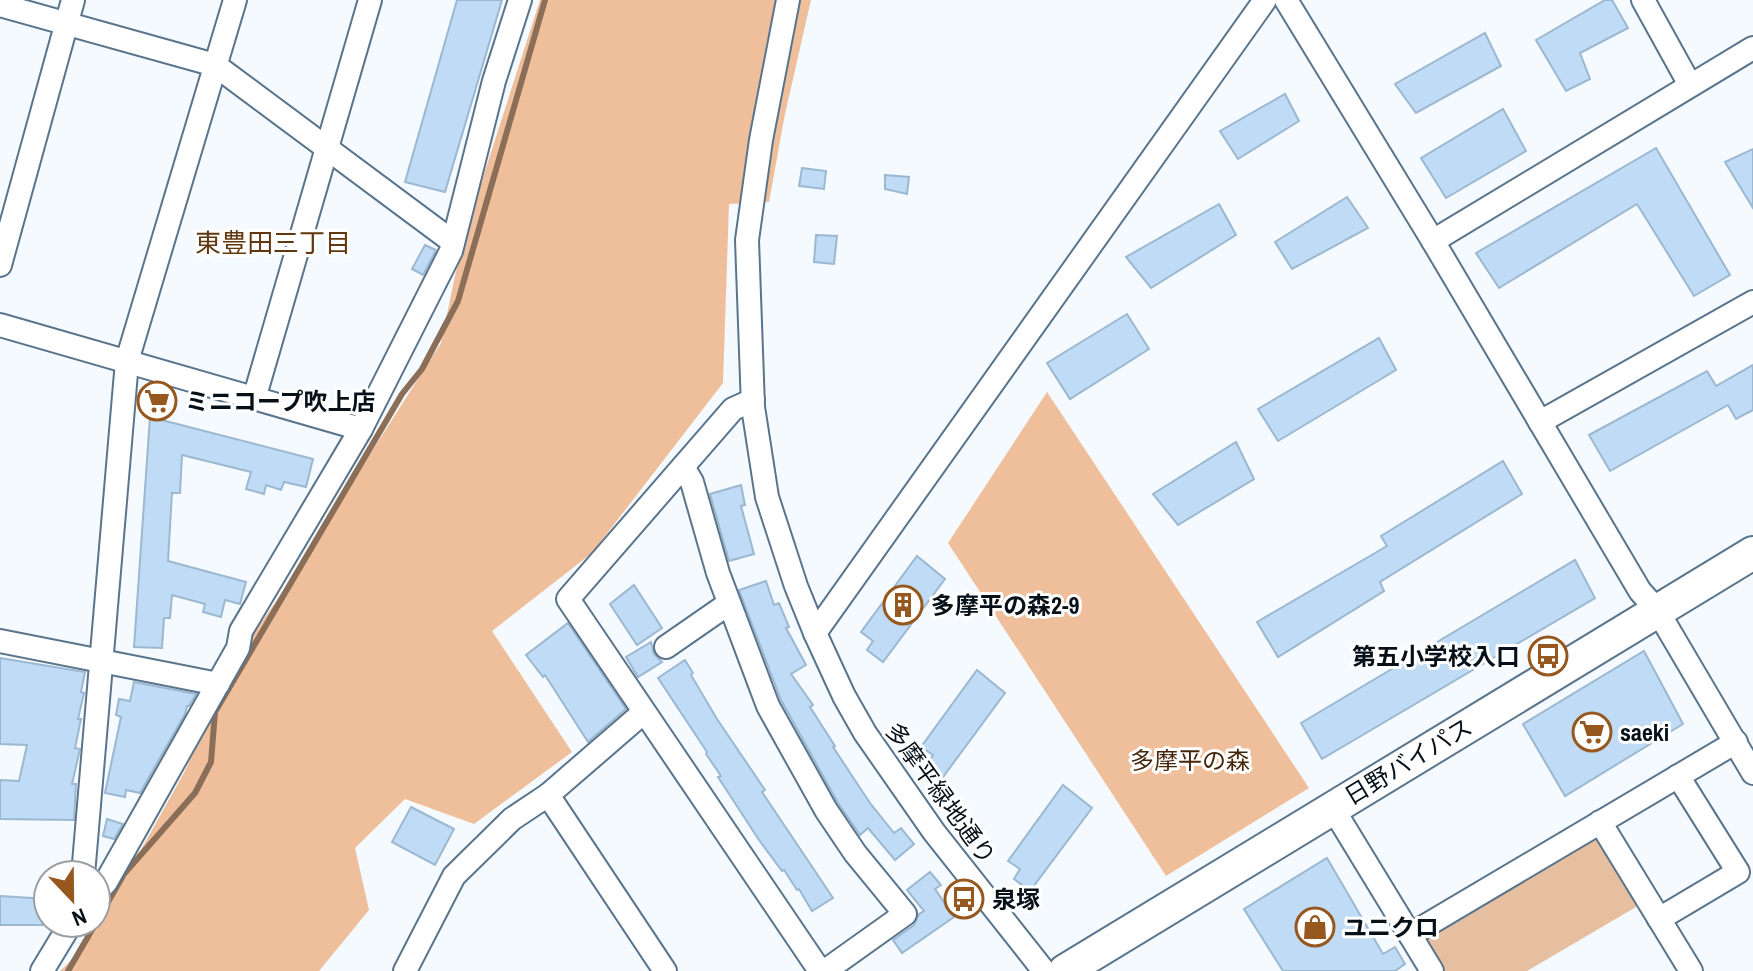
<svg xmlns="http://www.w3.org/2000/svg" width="1753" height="971" viewBox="0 0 1753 971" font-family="'Archivo Narrow','Noto Sans JP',sans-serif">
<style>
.green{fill:#e6bfa1}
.forest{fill:#efbf9b}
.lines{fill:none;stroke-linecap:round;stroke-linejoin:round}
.stream{stroke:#8b6e58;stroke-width:6}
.building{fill:#bfdbf5;stroke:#9cb8d1;stroke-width:2}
.minor-casing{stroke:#5a748b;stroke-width:26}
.highway-casing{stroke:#5a748b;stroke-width:36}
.minor{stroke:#fff;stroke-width:22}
.highway{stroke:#fff;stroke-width:32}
.labels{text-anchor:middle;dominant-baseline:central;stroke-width:6;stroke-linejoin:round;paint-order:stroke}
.poi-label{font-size:24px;font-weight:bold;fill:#061018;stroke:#fff;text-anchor:start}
.park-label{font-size:24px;fill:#46260a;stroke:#fff}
.street-label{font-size:24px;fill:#061018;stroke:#fff}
.neighbourhood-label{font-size:26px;fill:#61370f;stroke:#fff}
</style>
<rect width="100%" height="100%" fill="#f4faff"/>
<!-- green -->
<path class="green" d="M1600,822l48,78 -121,71h-95l-22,-36z"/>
<!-- forest -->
<g class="forest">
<path d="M540,0h271l-26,114 -16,88 -40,2 -6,179 -131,170 -100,78 80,121 -98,72 -69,-25 -50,49 14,62 -50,61h-259l20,-19 53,-88 52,-93 48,-109 44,-62 164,-257 15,-72 21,-75z"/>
<path d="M1047,392l262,396 -143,88 -218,-333z"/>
</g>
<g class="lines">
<!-- stream -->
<g class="stream">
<path d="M96,923l28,-49 71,-81 16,-31 4,-50 187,-318 20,-25 36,-68 87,-301"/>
<path d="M68,971l28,-48"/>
</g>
</g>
<!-- building -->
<g class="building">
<path d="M457,0h45l-57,192 -40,-10z"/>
<path d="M1605,0h7l16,28 -48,25 10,26 -24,12 -30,-51z"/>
<path d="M1485,33l16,33 -85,47 -21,-29z"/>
<path d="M1285,94l14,27 -61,38 -18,-28z"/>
<path d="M1503,109l23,42 -80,47 -25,-40z"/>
<path d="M1656,148l74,127 -36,21 -57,-92 -138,84 -23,-35z"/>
<path d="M1753,149v59l-28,-46z"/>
<path d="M802,168l24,3 -2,18 -25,-3z"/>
<path d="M885,175l24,2 -2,17 -22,-5z"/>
<path d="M1347,197l21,31 -76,41 -17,-27z"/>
<path d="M1219,204l17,31 -85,53 -25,-31z"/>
<path d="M816,235l21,1 -3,28 -20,-2z"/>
<path d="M425,245l11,5 -13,25 -11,-6z"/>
<path d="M1127,314l22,35 -79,50 -23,-36z"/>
<path d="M1379,338l17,32 -118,71 -20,-32z"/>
<path d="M1753,365v45l-17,9 -8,-14 -118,66 -21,-36 118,-64 9,15z"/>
<path d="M150,417l163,42 -7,28 -22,-5 -3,8 -15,-5 -2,9 -18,-5 5,-17 -69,-17 -2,38h-8l-4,68 78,21 -6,22 -15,-4 -4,17 -18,-5 2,-8 -33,-9 -2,23h-6l-2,30 -28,-1z"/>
<path d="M1236,442l18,37 -76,46 -25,-31z"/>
<path d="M1503,461l19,33 -142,88 4,9 -106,66 -21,-35 130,-76 -6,-10z"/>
<path d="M741,485l4,20 -4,1 13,48 -25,7 -19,-67z"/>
<path d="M917,556l28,23 -62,83 -16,-12 6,-9 -12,-9z"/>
<path d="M1575,560l20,38 -273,161 -21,-36z"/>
<path d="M766,581l8,24 5,-2 10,24 -3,1 20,37 -15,9 22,31 -3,2 25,39 -2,1 37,56 24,30 7,-5 13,16 -19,16 -27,-32 -8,7 -22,-32 -57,-103 -42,-110z"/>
<path d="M634,585l28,43 -25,17 -27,-41z"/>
<path d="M568,623l58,86 -38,33 -43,-67 -2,2 -17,-22z"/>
<path d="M651,642l3,12 8,8 -24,15 -12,-20z"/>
<path d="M1644,651l39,73 -118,72 -42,-72z"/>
<path d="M0,658l85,14 -4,20 3,1 -6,26h3l-6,29 5,1 -8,35h4l-2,36 -74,-1v-39l19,1 8,-36 -27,-1z"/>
<path d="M685,660l8,13 -2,2 26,44 48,71 -3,2 71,106 -21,13 -13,-22 -2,1 -13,-20 -2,1 -23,-31 -41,-63 3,-1 -15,-22 1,-2 -49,-74z"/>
<path d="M977,670l28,23 -62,84 -16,-12 6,-10 -12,-8z"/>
<path d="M134,682l62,12 -7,12h-2l-2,8 -45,79 -14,-3 -1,7 -20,-4 16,-76 -5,-2 3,-16 11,2z"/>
<path d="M1063,785l29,23 -62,83 -16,-12 6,-10 -12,-8z"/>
<path d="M411,807l43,22 -19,36 -43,-23z"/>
<path d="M107,819l16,5 -9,15 -11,-3z"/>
<path d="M1327,858l56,96 12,-7 10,17 -10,7h-112l-39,-62z"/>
<path d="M930,872l11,13 -6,4 19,28 -52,36 -9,-13 21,-15 5,-11 5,-3 -17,-21z"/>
<path d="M0,896l48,3v26h-48z"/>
</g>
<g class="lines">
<!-- minor casing -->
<g class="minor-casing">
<g id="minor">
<path d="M788,0l-27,140 -14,100 6,167 14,90 29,89 19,47 29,63 21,37 69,99 110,139"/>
<path d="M1286,0l147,241 207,350 17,19 96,163"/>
<path d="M1643,0l47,85"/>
<path d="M0,5l215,60 238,177"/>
<path d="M1433,241l320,-193"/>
<path d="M0,265l73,-265"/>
<path d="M0,325l361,104"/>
<path d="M254,399l116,-399"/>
<path d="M753,400l-20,9 -165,190 252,372"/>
<path d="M1540,422l213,-120"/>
<path d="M683,467l9,15 26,91 50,133 58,104 29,43 50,61 -80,57"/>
<path d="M815,633l450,-633"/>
<path d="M0,641l218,43"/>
<path d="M666,647l62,-43"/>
<path d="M548,795l117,176"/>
<path d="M1332,807l100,164"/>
<path d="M1600,822l91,149"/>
<path d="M83,875l44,-514 108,-361"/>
<path d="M96,893l10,-11 132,-234 3,-17 120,-202 90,-178 43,-170 26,-81"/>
<path d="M1659,919l79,-47 -60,-96"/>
<path d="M1410,935l326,-193"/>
<path d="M42,971l29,-48"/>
<path d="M405,971l49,-95 58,-57 36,-24 96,-83"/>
</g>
</g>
<!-- highway casing -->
<g class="highway-casing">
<path id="highway" d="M1065,971l688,-418"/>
</g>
<!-- minor -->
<use href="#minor" class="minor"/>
<!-- highway -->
<use href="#highway" class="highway"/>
</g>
<!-- icons -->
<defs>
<g id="supermarket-ring" transform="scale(2)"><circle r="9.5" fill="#fff" stroke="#96581e" stroke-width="1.5"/><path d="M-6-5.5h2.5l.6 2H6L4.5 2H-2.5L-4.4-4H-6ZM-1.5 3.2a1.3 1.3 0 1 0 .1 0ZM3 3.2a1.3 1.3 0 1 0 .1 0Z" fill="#96581e"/></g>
<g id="building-ring" transform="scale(2)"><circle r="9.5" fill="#fff" stroke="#96581e" stroke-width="1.5"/><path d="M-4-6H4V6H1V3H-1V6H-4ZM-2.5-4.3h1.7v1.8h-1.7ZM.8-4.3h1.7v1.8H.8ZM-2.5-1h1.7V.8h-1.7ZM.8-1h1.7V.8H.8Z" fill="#96581e"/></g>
<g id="bus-ring" transform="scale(2)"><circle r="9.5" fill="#fff" stroke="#96581e" stroke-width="1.5"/><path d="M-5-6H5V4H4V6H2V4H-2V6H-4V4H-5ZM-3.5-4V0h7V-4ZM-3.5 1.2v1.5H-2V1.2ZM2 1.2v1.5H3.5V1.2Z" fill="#96581e"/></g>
<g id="shop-ring" transform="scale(2)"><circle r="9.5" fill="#fff" stroke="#96581e" stroke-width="1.5"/><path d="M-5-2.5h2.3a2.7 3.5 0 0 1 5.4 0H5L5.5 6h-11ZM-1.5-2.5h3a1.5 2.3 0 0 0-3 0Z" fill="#96581e"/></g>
</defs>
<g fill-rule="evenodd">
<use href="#supermarket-ring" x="157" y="401"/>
<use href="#building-ring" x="903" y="605"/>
<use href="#bus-ring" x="1548" y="656"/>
<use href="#supermarket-ring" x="1592" y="732"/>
<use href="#bus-ring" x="964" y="899"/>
<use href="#shop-ring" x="1315" y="927"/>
</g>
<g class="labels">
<!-- poi labels -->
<g class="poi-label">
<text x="185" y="401">ミニコープ吹上店</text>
<text x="931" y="605">多摩平の森2-9</text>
<text x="1520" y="656" text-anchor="end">第五小学校入口</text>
<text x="1620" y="732">saeki</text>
<text x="992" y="899">泉塚</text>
<text x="1343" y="927">ユニクロ</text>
</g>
<!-- park labels -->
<g class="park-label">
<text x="1190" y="760">多摩平の森</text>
</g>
<!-- street labels -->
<g class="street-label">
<text transform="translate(1408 761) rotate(-31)">日野バイパス</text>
<text transform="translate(941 793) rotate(54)">多摩平緑地通り</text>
</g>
<!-- neighbourhood labels -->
<g class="neighbourhood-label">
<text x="273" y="242">東豊田三丁目</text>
</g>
</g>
<!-- north arrow -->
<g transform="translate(72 899) rotate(158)"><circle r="38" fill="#ffffff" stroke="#9b9fa3" stroke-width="2"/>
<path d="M0-6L14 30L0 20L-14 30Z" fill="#96581e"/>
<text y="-12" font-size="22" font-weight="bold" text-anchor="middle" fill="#061018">N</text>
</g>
</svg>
